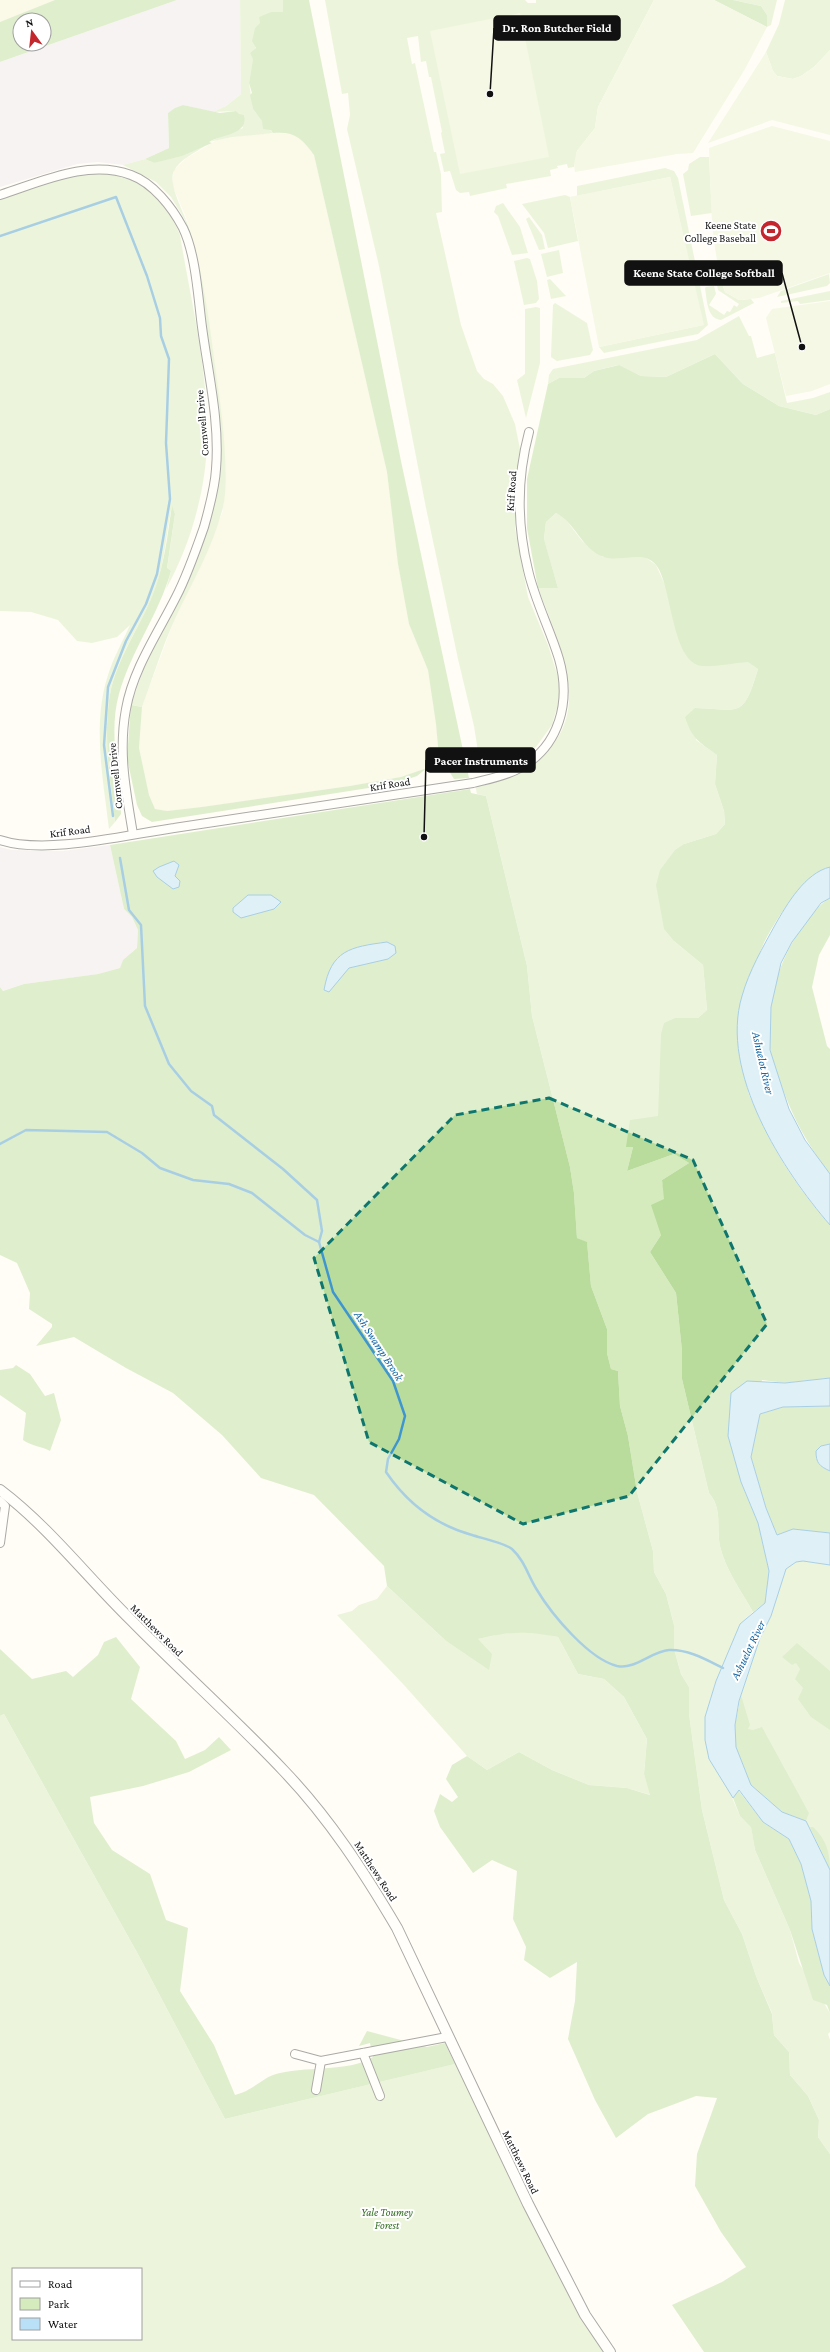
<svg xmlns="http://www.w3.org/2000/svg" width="830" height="2352" viewBox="0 0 830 2352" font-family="'Crimson Pro',serif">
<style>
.industrial{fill:#eee6ef}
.farmland{fill:#f6f3d4}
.green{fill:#d5ebbd;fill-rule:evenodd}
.forest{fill:#b9dc9c;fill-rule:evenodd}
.pitch{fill:#e6f2cf}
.water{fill:#b9e0f7;stroke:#3f96cf}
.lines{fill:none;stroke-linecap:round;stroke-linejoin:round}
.stream{stroke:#3f96cf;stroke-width:2.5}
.minor-casing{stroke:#444;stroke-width:10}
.tertiary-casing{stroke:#444;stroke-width:12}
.minor{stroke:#fff;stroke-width:8}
.tertiary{stroke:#fff;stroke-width:10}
.marked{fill:none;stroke:#0f766e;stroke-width:3;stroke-dasharray:8 5;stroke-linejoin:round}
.labels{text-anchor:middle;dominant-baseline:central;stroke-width:4;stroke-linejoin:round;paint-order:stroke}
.poi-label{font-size:11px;fill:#111;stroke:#fff;text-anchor:end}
.street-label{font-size:11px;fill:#111;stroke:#fff}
.park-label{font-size:11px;font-style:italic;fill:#2f6b1f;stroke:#fff}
.water-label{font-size:12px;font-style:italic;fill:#1768a6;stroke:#fff}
.leader{fill:none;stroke:#111;stroke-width:1.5}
.callout-dot{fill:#111;stroke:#fff;stroke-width:1.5}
.callout{fill:#111;stroke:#111;stroke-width:1.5}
.callout-label{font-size:12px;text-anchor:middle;font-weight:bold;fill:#fff}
</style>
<rect width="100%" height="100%" fill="#fffdf5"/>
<!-- industrial -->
<g class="industrial">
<path d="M177,0h63l1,94 -15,12 -13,6 -30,-7 -15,8 1,35 -24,11 -22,6 -25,-3 -21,2 -77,23v-125z"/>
<path d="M110,845l14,64 8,8 6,13 -1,18 -5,4 -12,16 -22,6 -74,10 -21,7 -3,-4v-140l12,3 51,1z"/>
</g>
<!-- farmland -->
<g class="farmland">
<path d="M0,0h55l-55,22z"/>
<path d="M277,133l16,1 10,6 11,15 73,317 11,92 11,60 19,46 8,54 4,44h-13l-26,9 -51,9 -148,21 -35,4 -12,-2 -6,-14 -10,-47 3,-41 32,-86 29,-61 20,-49 2,-40 -5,-67 -12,-86 -11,-64 -11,-37 -14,-33 2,-14 13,-12 30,-18 36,-6z"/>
</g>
<!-- green -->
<g class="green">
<path d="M240,0h43v12h-12l-11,11 -11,60 4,26 20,24 -40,4 -25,5 35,-14 -7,-17 -23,1 13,-6 15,-12z"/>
<path d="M325,0h200l3,3h8v-3h118l-56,107 -3,21 -18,23 -3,16 -6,1 -1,-4 -10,2 1,2 -8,2 1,6 -45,8 1,4 -37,8 -1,-4 -9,1 -4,-3 -6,-19 -6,1 -4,-18 5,-1 -4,-20 1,-1 -11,-55h-2l-3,-16 -5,1 -3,-26 -11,2 5,26 3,-1 19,89h2l5,22 1,38 -6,1 25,112 16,46 7,8 9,5 10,12 12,28 5,25 -4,26 -1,53 13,69 20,48 10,32 2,20 -8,28 -16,22 -21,15 -23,10 -11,-1 -7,-45 -16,-67 -32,-151 -47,-242 -32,-137 3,-14 -2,-22 -6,1z"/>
<path d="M733,0h44l-6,25 -4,2v-12l-6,-9z"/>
<path d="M785,0h45v50l-16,17 -13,9 -8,3 -16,-3 -4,-5 -7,-19 13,-28z"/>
<path d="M205,146c-9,6 -26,14 -31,25 -7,13 12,45 16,60 16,52 21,108 29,163 4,28 11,92 3,117 -10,38 -31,73 -47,108 -13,28 -22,59 -33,88l-11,-2 14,-40 42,-89 26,-81 5,-70 -3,-41 -13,-88 -8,-44 -9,-32 -14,-23 -15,-15 -33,-17 22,-6 9,4z"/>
<path d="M700,157h9l3,56 -21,3 -8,-42 5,-4 1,-6z"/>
<path d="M665,168l9,3 4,7 30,147 -10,9 -94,19 -5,-6 104,-22 -33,-148 -93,19v-10z"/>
<path d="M94,172c8,1 16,1 24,3 29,6 52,34 62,60 11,67 29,137 27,206 -1,50 -17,105 -41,148l5,-18 -4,-2 8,-55 -3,-8c-6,27 -7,55 -16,81 -13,35 -37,66 -45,102 -9,45 -1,89 4,133l-6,7c-6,-50 -17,-105 -1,-154 5,-17 15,-34 22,-50l-13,12 -25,6 -15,-2 -19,-21 -27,-8 -31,-1v-412l52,-18z"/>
<path d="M565,195l5,2 8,44 -30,7 -4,-15 -22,-29z"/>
<path d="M503,203l17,24 8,26 -16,2 -14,-39 -4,-4 2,-6z"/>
<path d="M529,217l13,18 3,14 -6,1 -13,-31z"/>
<path d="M559,250l4,23 -16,4 -6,-23z"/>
<path d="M527,258l3,1 7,22 2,18 -3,4 -12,2 -10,-44z"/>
<path d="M718,272l7,20 14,8 12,-1 3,4 -33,17c-14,-1 -14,-20 -16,-32l1,-1 8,-1 2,8 -7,11 15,10 3,-4 3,1 4,-7 3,2 2,-3 -21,-14 -3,-17z"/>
<path d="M829,274l1,9 -3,3 -50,11 4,-6z"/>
<path d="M550,279l16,17 -15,3 -4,-19z"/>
<path d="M830,291v9l-30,4 -2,-3 -17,2v-2z"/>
<path d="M555,303l32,20 6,27 -3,5 -33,6 -6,-4 2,-52z"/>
<path d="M536,307l4,1v55l-14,55 -9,-38 8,-6v-65z"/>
<path d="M739,316l10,20h2l6,22 18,-5 12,50 26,-5 17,-6v17l-14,6 -37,-9 -36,-22 -28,-30 -49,23 -25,-1 -23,-11 -24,6 -10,7h-25l-11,6 1,-9 4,-6 144,-29z"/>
<path d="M556,513l7,3 20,26 20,15h42l11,8 46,101 46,-5 10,8c-15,49 -16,41 -63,39l1,32 21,15 -2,29 9,27 1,13 -9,10 -32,10 -10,97 29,24 4,45 -9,8h-23l-17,98 -32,31h7l-6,24 47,-17 15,9 -27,17 3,19 -4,36 -11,17 26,41 6,58v28l27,114c14,16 7,34 11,53 5,23 22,46 33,66l-13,12 -24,57 -11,36 4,42 18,27 13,30 11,10 4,24 35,80 9,33 31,50v19l-2,2 2,6v114l-12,-17 1,-17 -11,-24 -18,-21 -1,-23 -15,-17 -2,-22 -16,-37 -14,-42 -18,-34 -22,-90 -13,-96v-27l-8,-13 -7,-25v-24l-8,-31 -12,-22 -1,-21 -16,-59 -9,-56 -8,-30 -2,-35 -7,-2 -4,-16v-24l-16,-43 -4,-43 -10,-5 -3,-45 -4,-26 -38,-151 -5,-50 -41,-170 -9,-2 -2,-9c14,-4 31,-6 44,-12 13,-6 22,-14 31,-25 41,-46 6,-111 -12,-160h20l-14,-48 2,-18z"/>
<path d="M803,1561l27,4v305l-24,-49 -65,-60 -2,-60 21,-63 11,-22 15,-47 10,-7z"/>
<path d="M387,1586l58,54 33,-1 22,-5 27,-3 31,6 20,37 26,5 20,18 23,42 -3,35 7,21 -24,-7 -38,-3 -37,-15 -33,-18 -32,18 -20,-14 -63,-71 -67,-70 15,-4 7,-6 18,-6z"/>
<path d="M4,1714l135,242 86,163 238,-57 143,290h-606v-636zM13,2269h128v70h-128z"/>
</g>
<!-- forest -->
<g class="forest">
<path d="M55,0h122l-177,62v-40zM20,20h24v24h-24z"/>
<path d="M283,0h26l92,461 68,317 -15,1 -5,-8 -9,-3 -4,-44 -8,-54 -19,-46 -11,-60 -11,-92 -73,-317c-12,-17 -20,-24 -41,-22l-2,-3 -8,-1 -1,-8 -9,-12 -3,-14 2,-2 -3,-10 4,-24 -3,-6 6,-5 -4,-7 3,-13 5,-5 -1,-6 12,-5h12z"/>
<path d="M714,0h19l28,6 6,9v12z"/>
<path d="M183,105l37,8 16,-2 3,3 5,1c5,20 -22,19 -35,27l3,1 -30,13 -28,7 -9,-4 24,-11 -1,-35 7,-5z"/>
<path d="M715,354l28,30 36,22 37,9 14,-6v458c-26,6 -60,60 -70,85 -3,7 -13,132 -12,139 2,8 7,15 10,23 17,41 43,78 72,111v153l-45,5 -23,-3 -21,102 17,41 11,48 -4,32 -12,9c-11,-20 -28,-43 -33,-66 -4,-19 3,-37 -11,-53l-27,-114v-28l-6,-58 -26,-41 11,-17 -10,-30 13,-6 -2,-19 27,-17 -15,-9 -47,17 6,-24h-7l4,-27 28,-4 3,-82 3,-11 11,-5h23l9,-8 -4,-45 -29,-24 -10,-12 -8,-44 4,-15 15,-20 9,-6 32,-10 9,-10 -1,-13 -9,-27 2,-29c-18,-13 -25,-16 -32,-38l10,-9c47,2 48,10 63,-39l-10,-7c-15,1 -32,5 -46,4 -31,-3 -30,-82 -46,-101 -13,-16 -35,-2 -52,-8 -22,-7 -29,-35 -48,-44l-10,9 -2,17 14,49h-20l-11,-60v-49l21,-95 11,-6h25l10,-7 25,-6 22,11 25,1z"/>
<path d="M172,505l3,9 -8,54 4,3c-12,43 -40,80 -52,123 -11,40 1,80 2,120l-6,8c-5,-44 -13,-89 -4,-133 9,-37 33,-68 45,-103 9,-26 12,-54 16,-81z"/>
<path d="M131,705l11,2 -3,41 10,47 6,14 12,2 35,-4 148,-21 51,-9 26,-9 -10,8 -23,8 -242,38 -10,-6 -5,-11 -10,-47z"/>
<path d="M470,789l1,4 15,3 41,170 5,50 38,151 4,26 3,45 10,4 4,44 16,43v24l4,16 7,2 2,35 8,30 9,56 16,59 1,21 12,22 8,31v24l7,25 8,13v27l13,96 22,90 18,34 14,42 16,38 2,21 15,17 1,23 18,21 11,24 -1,17 12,17v198h-126l-32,-47 50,-23 24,-15 -25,-35 -26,-46 2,-32 20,-56 -21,-2 -48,18 -32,24 -21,-38 -27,-61 7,-38 2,-39 -27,16 -26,-18 2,-13 -13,-28 4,-48 -25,-11 -19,13 -33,-46 -6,-16 6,-17 12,8 6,-5 -12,-18 6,-14 15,-9 20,14 32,-18 33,18 37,15 38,3 23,7 -6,-21 3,-35 -23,-42 -20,-18 -26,-5 -20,-37c-33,-6 -47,-6 -80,2l14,15 -3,16 -44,-30 -58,-54 -3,-20 -70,-71 -53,-17 -39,-43 -49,-42 -47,-25 -52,-31 -38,9 16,-19v-3l-23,-15 1,-16 -13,-30 -17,-8v-268l3,4 21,-7 74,-10 22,-6 3,-8 14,-12 1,-18 -6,-13 -8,-8 -14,-64z"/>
<path d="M830,898v37l-11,20 -7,32 15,59 3,3v125c-26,-35 -38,-57 -52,-99 -3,-8 -7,-17 -8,-26 -5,-38 7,-87 30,-118 9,-12 17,-26 30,-33z"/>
<path d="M16,1365l14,9 15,22 9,-3 7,27 -11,31c-9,-5 -19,-5 -27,-11l3,-27 -26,-18v-25l13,-2z"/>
<path d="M830,1406v38l-9,2 -5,5c0,12 3,15 14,20v62l-37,-4 -16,6 -11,-27 -15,-51 9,-43 23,-7z"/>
<path d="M116,1637l24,30 -9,32 45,42 9,18 20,-9 14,-13 12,13 -42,22 -46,14 -53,11 4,26 18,27 38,24 16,46 22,8 -8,63 34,54 21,50c17,-4 25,-15 38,-20 31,-10 75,-2 100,-18l-3,-14 -11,3 8,-15 60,16 18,-4 10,21 -230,55 -86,-163 -135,-242 -4,2v-67l32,30 34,-8 7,6 25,-22 6,-13z"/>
<path d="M797,1643l33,28v59l-19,-13 -13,-18 5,-11 -8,-9 5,-10 -4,-6 -4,2 -10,-8z"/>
<path d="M741,1695l9,30 -2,4 5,1 9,-3 47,86 -3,8 -24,-9 -31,-27 -15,-38 -1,-22z"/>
<path d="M738,1790l25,32 26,17 12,25 10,37 1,28 12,46 6,11v27l-3,-8 -14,-5 -23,-70 -35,-80 -4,-23 -11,-11 -7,-18z"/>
<path d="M810,1827h3c13,12 17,25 17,43z"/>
</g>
<!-- pitch -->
<g class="pitch">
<path d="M654,0h60l53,27 -22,42 -52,84 -16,1 -102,18 -1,-8 3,-13 18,-23 3,-21z"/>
<path d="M520,13l29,144 -89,17 -30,-143z"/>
<path d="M830,50v85l-58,-15 -64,23 58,-91 7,19 4,5 16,3 8,-3 13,-9z"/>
<path d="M772,126l58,15v132l-71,25 -20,2 -14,-8c-15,-46 -14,-95 -16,-144z"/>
<path d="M670,177l34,148 -105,22 -29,-150z"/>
<path d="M830,301v83l-18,7 -26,5 -20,-78 6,-9z"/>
</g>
<!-- water -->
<g class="water">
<path d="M174,861l5,4 -4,11 5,5 -1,6 -6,2 -16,-12 -4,-6 6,-4z"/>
<path d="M830,867v31l-9,5 -29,39 -11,21 -10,44 -1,43 19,59 16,31 25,34v51c-47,-54 -111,-153 -88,-229 7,-25 21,-49 33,-71 12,-21 30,-52 55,-58z"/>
<path d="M248,895h23l10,7 -7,7 -33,9 -8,-6v-4z"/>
<path d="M387,942l8,4 1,7 -8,6 -39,9 -20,24 -5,-2c7,-40 26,-43 63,-48z"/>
<path d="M830,1378v28l-47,1 -23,7 -9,43 15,51 11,27 16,-6 37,4v32l-27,-4 -7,1 -10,7 -15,47 -11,22 -21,63 -4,24 1,22 15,38 31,27 24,9 24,49v116l-6,-11 -12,-46 -1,-28 -10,-37 -12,-25 -26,-17 -24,-32 -6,8 -24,-39 -4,-19v-23l11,-36 24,-57 25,-21 4,-32 -11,-48 -17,-41 -13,-46 3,-43 16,-12 38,2z"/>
<path d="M830,1444v27c-11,-5 -14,-8 -14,-20l5,-5z"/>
</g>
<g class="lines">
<!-- stream -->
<g class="stream">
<path d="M0,236l116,-39 31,79 13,42 1,18 8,23 -3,84 4,56 -13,75 -11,30 -20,37 -18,46 -4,58 9,71"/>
<path d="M120,858l9,52 12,15 4,81 24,58 22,27 21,15 2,9 69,54 34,31 5,31 -3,11"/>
<path d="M0,1144l26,-14 81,2 35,21 18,15 33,12 36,4 23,9 53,42 14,7 14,50 60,89 12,35 -6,23 -11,20 -2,13c21,31 50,53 86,63 9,3 33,8 40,14 13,12 16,27 25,41 15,25 52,69 80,76 18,4 35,-15 52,-16 19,-1 38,10 54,18"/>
</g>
<!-- minor casing -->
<g class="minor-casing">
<g id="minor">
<path d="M0,195c41,-13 88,-36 131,-20 22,8 41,32 52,53 13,27 15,69 19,99 6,46 18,95 14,142 -1,19 -7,40 -12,58 -8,23 -17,49 -28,70 -18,36 -43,72 -50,112 -8,43 0,83 7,125"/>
<path d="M0,840c46,15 125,-5 174,-12 100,-15 200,-30 299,-45 16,-4 33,-7 47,-15 40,-22 51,-67 39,-109 -9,-30 -24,-58 -31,-89 -11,-45 -11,-93 1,-138"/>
<path d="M0,1501l5,5 -5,37"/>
<path d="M363,2053l17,43"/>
<path d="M295,2054l26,7 126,-24"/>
<path d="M316,2090l5,-29"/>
</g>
</g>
<!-- tertiary casing -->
<g class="tertiary-casing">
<path id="tertiary" d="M0,1490c49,37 87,87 131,130 50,51 104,99 153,151 45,47 80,101 113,157l131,276 57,111 25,37"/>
</g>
<!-- minor -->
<use href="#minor" class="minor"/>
<!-- tertiary -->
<use href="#tertiary" class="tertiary"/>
</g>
<!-- marked area -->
<path d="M0 0H830V2352H0ZM549,1098l144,62 74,164 -138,172 -106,28 -154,-82 -55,-184 141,-143z" fill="#fffdf5" fill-opacity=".55" fill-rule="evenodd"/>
<path class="marked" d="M549,1098l144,62 74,164 -138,172 -106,28 -154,-82 -55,-184 141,-143z"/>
<!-- icons -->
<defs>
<g id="stadium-disc" transform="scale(1.15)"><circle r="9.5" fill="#c4262e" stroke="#fff"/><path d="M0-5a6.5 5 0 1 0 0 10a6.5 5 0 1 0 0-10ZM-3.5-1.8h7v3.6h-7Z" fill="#fff"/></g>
</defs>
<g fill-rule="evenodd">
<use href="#stadium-disc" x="771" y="231"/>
</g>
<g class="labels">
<!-- poi labels -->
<g class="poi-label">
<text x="756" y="225">Keene State<tspan x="756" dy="13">College Baseball</tspan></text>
</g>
<!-- street labels -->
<g class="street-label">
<text transform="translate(202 423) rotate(-95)">Cornwell Drive</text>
<text transform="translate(511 491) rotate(-86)">Krif Road</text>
<text transform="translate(115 776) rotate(-96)">Cornwell Drive</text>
<text transform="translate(390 784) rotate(-9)">Krif Road</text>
<text transform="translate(70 831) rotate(-7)">Krif Road</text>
<text transform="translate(157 1630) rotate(45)">Matthews Road</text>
<text transform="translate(376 1871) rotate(57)">Matthews Road</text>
<text transform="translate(521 2162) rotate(64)">Matthews Road</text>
</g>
<!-- park labels -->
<g class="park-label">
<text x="387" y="2212">Yale Toumey<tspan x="387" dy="13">Forest</tspan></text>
</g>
<!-- water labels -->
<g class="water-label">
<text transform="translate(763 1063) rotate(77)">Ashuelot River</text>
<text transform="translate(379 1346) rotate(57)">Ash Swamp Brook</text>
<text transform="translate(748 1650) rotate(-64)">Ashuelot River</text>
</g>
</g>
<!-- callouts -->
<path class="leader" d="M490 94L494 28M802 347L782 273M424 837L426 760"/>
<g class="callout-dot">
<circle cx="490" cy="94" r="4"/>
<circle cx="802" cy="347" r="4"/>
<circle cx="424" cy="837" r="4"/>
</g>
<g class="callout">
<rect x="494" y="16" width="126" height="24" rx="4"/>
<rect x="625" y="261" width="157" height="24" rx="4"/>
<rect x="426" y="748" width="109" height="24" rx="4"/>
</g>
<g class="callout-label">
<text x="557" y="32">Dr. Ron Butcher Field</text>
<text x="704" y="277">Keene State College Softball</text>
<text x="481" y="765">Pacer Instruments</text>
</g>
<!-- legend -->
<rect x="12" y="2268" width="130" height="72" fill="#ffffff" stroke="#a0a0a0"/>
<rect x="20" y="2281" width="20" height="6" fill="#ffffff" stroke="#a0a0a0"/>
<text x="48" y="2288" font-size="12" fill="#111111">Road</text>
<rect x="20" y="2298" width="20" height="12" fill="#d5ebbd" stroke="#a0a0a0"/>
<text x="48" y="2308" font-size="12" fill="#111111">Park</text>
<rect x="20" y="2318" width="20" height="12" fill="#b9e0f7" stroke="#a0a0a0"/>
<text x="48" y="2328" font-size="12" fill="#111111">Water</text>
<!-- north arrow -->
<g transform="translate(32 32) rotate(345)"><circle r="19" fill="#ffffff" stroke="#a0a0a0"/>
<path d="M0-3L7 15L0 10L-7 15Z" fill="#c4262e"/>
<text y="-6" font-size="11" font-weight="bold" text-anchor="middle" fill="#111111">N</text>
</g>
</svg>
